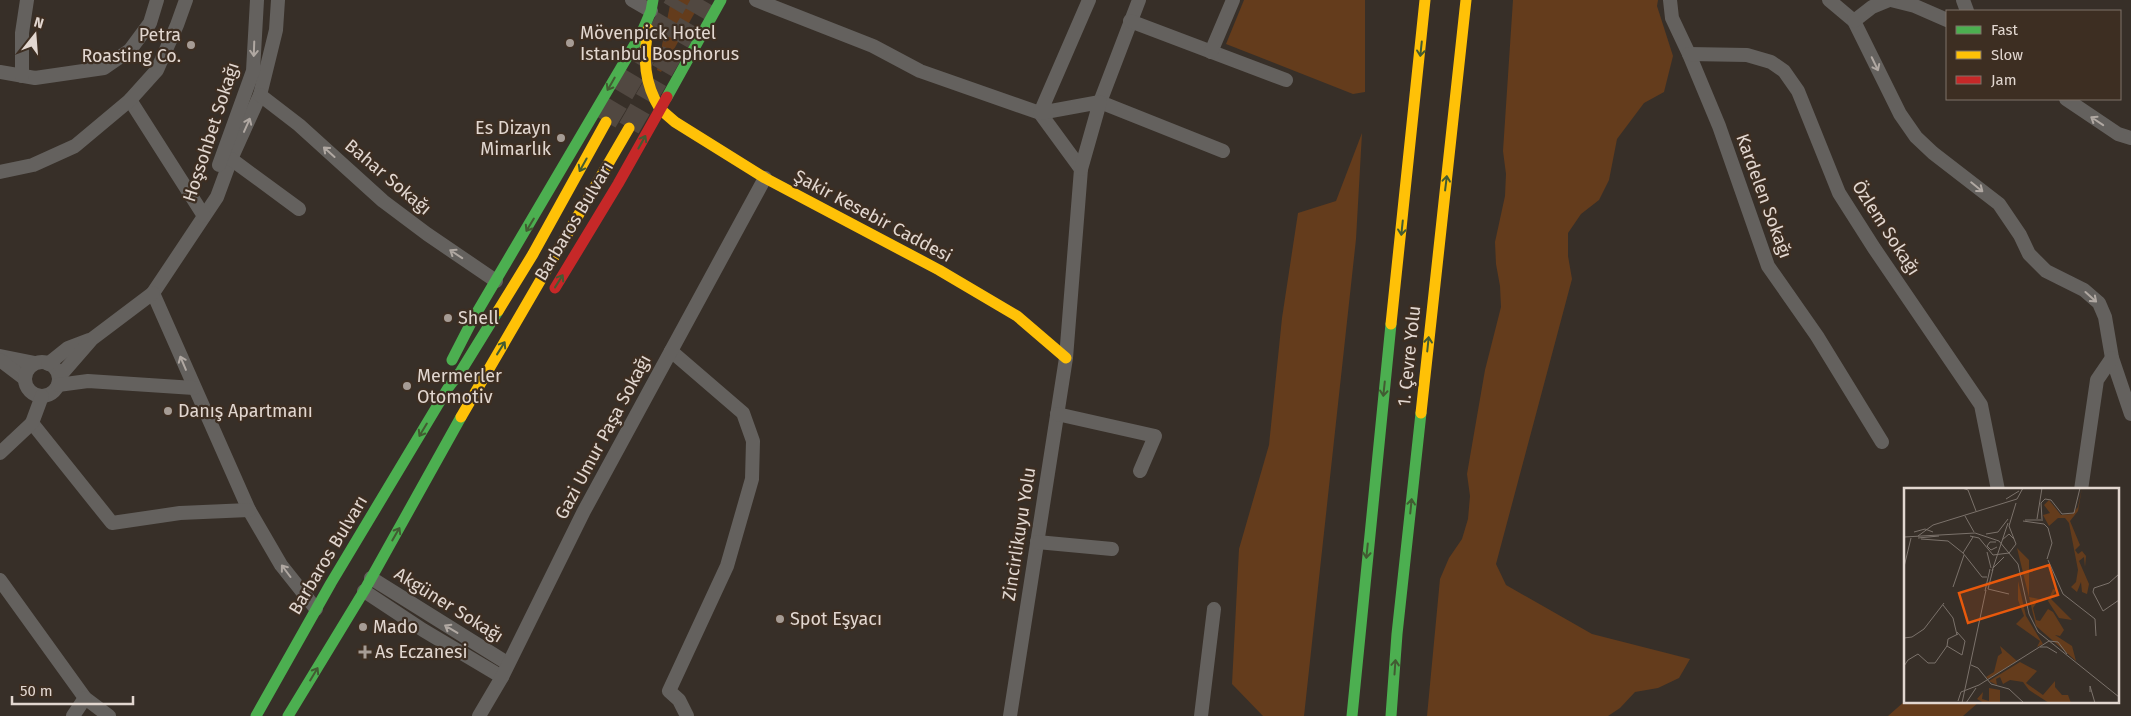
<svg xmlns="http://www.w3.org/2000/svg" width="2131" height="716" viewBox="0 0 2131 716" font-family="'Fira Sans',sans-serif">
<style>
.green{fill:#643c1c}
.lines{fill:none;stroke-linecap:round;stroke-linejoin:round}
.primary-tunnel{stroke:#514841;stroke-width:22;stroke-dasharray:22 11;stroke-linecap:butt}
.street{stroke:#64615e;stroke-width:14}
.fast{stroke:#4caf50;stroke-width:11}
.slow{stroke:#ffc107;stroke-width:11}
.jam{stroke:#c62828;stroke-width:11}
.oneway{stroke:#b0a8a2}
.oneway2{stroke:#425b32}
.poi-dot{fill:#a69c95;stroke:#3d2e22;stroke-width:2}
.labels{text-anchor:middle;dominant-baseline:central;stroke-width:4.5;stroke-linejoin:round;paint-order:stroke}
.poi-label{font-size:18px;fill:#e2d7d0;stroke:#3d2e22;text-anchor:start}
.street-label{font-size:18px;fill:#e2d7d0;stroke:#3d2e22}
.inset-road{fill:none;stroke:#7b726b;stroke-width:1}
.view{fill:#e8590c;fill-opacity:0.15;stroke:#e8590c;stroke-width:2.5}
.inset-edge{fill:none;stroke:#e2d7d0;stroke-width:2.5}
</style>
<rect width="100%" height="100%" fill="#372f28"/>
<!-- green -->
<g class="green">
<path d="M671,0h31l-41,72 -4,-2z"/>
<path d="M1244,0h121v92l-12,2 -127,-50z"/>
<path d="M1513,0h145l-1,6 16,50 -9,36 -20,11 -27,36 -8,41 -10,20 -18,14 -13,19v23l4,23 -76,285 10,21 86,49 98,25 -11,19 -21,10 -23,4 -15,16 -12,8h-181l13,-137 9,-21 13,-19 6,-20 2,-23 -3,-22 18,-104 16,-63 -1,-21 -4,-22 -1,-22 10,-46 1,-22 -3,-23z"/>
<path d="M1362,133l-6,106 -52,477h-41l-31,-32 7,-135 30,-104 13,-127 16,-105 38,-12z"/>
<path d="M1905,701v1h74l-16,14h-75z"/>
</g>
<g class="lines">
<!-- primary-tunnel -->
<g class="primary-tunnel">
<path d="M606,122l72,-122"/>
<path d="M629,128l74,-128"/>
</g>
<!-- street -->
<g class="street">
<path d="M278,0l-2,30 -16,65 -29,64 -14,38 -64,96 96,217 32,55 35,44"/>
<path d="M632,0l19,11"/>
<path d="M756,0l117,46 47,25 120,42 41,56 -15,189 -56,358"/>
<path d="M1139,0l-39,102 123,49"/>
<path d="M1670,0l2,18 17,36 30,72 49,140 49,70 65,106"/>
<path d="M1829,0l25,21 46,93 16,23 17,16 66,51 21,31 9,19 17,17 38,19 15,13 6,14 7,41 19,56"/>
<path d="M1891,0l24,6 32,14"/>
<path d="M1963,0l4,11"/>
<path d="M1130,21l156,59"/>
<path d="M1854,21l18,-14 17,-7"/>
<path d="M1211,52l22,-52"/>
<path d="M1689,54l58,1 24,7 13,9 14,20 41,102 35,55 107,157 17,85"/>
<path d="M0,72l35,6 69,-10 26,-18 20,-27 7,-23"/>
<path d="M22,76v-43l5,-33"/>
<path d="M260,95l39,30 84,76 44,33 69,47"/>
<path d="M2066,99l52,35 13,4"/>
<path d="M130,100l74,116"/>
<path d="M231,159l68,50"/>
<path d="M219,165l34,-94 4,-71"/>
<path d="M1081,169l19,-67 -60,11 49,-113"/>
<path d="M0,172l33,-7 42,-19 55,-46 27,-30 20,-45 9,-25"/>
<path d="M671,351l72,62 10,28 -1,38 -25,87 -58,125 10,9 8,16"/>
<path d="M0,356l35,7"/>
<path d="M0,360l25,19"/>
<circle cx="42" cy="379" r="17"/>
<path d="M48,364l20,-16 21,-8"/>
<path d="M59,377l33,-38 61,-46"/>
<path d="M58,385l30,-4 106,7"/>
<path d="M1057,414l98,22 -15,35"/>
<path d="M32,423l80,100 68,-10 69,-3"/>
<path d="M0,453l32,-30 10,-27"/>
<path d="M2081,490l16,-110 15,-22"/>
<path d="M1037,542l75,7"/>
<path d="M371,578l136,85"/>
<path d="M0,580l85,118 24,18"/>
<path d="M364,591l59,39 79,47"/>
<path d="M73,716l12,-18"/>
<path d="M479,716l23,-39 82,-166 181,-333"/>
<path d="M1201,716l13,-107"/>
</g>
<!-- fast -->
<g class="fast">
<path d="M667,97l54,-97"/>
<path d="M452,360l21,-41 169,-287 9,-21 2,-11"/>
<path d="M256,716l75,-133 117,-195 13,-17 37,-60"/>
<path d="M288,716l76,-125 97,-174"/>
<path d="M1352,716l39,-392"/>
<path d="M1391,716l6,-82 24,-221"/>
</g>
<!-- slow -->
<g class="slow">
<path d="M648,29c-5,30 -4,54 12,80"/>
<path d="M660,109l15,13 90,56 174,92 78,46 49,42"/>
<path d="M498,311l35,-57 73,-132"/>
<path d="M1391,324l34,-324"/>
<path d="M1421,413l45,-413"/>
<path d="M461,417l168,-289"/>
</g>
<!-- jam -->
<path class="jam" d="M555,288l63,-104 49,-87"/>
</g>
<!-- one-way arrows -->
<defs><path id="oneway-shaft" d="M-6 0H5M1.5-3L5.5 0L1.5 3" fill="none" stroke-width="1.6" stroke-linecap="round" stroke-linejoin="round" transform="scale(1.25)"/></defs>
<g class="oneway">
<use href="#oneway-shaft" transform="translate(254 49) rotate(92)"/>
<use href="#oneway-shaft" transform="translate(1875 64) rotate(64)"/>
<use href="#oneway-shaft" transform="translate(2097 121) rotate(-146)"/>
<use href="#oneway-shaft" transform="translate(247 125) rotate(-66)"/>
<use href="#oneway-shaft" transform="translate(329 152) rotate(-138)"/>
<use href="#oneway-shaft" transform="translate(1977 187) rotate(39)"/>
<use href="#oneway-shaft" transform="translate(456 254) rotate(-146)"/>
<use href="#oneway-shaft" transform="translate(2091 297) rotate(42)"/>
<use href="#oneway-shaft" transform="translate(183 363) rotate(-113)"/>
<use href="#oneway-shaft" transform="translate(286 571) rotate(-127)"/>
<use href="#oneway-shaft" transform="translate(451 629) rotate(-149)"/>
</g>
<g class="oneway2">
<use href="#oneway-shaft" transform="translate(1421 49) rotate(96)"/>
<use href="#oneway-shaft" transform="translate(611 84) rotate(120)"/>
<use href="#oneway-shaft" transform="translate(642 142) rotate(-61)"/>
<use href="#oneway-shaft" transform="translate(583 165) rotate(119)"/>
<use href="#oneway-shaft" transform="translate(1446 183) rotate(-83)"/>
<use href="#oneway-shaft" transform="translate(530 225) rotate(121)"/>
<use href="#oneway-shaft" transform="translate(1402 228) rotate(96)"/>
<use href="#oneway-shaft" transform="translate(559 281) rotate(-58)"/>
<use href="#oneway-shaft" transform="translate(1428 344) rotate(-84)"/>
<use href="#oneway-shaft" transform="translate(501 348) rotate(-58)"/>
<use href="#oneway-shaft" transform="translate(1384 389) rotate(96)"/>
<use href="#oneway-shaft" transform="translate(423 430) rotate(121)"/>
<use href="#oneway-shaft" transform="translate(1411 506) rotate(-84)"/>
<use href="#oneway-shaft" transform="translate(396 534) rotate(-60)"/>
<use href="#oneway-shaft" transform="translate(1367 551) rotate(96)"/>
<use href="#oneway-shaft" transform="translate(1395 667) rotate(-86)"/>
<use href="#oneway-shaft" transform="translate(314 674) rotate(-59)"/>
</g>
<!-- markers -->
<g class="poi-dot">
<circle cx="570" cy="43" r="5"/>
<circle cx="191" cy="45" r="5"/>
<circle cx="561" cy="138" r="5"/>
<circle cx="448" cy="318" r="5"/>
<circle cx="407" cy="386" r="5"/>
<circle cx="168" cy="411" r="5"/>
<circle cx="780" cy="619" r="5"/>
<circle cx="363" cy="627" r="5"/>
<path d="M362.5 644.5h5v5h5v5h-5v5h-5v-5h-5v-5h5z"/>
</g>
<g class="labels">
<!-- poi labels -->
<g class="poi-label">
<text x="580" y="33">Mövenpick Hotel<tspan x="580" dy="21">Istanbul Bosphorus</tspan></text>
<text x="181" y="35" text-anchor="end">Petra<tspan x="181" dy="21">Roasting Co.</tspan></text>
<text x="551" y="128" text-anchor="end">Es Dizayn<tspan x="551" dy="21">Mimarlık</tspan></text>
<text x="458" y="318">Shell</text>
<text x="417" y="376">Mermerler<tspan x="417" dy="21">Otomotiv</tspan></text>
<text x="178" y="411">Danış Apartmanı</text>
<text x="790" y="619">Spot Eşyacı</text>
<text x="373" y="627">Mado</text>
<text x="375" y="652">As Eczanesi</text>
</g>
<!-- street labels -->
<g class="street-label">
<text transform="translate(211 132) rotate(-72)">Hoşsohbet Sokağı</text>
<text transform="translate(388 177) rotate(40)">Bahar Sokağı</text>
<text transform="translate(1764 196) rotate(70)">Kardelen Sokağı</text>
<text transform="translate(873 216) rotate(28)">Şakir Kesebir Caddesi</text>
<text transform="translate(574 221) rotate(-59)">Barbaros Bulvarı</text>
<text transform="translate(1886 228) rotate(57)">Özlem Sokağı</text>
<text transform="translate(1409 356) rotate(-84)">1. Çevre Yolu</text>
<text transform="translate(603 437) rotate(-62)">Gazi Umur Paşa Sokağı</text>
<text transform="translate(1019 534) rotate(-81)">Zincirlikuyu Yolu</text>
<text transform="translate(328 555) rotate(-59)">Barbaros Bulvarı</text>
<text transform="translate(449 605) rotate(32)">Akgüner Sokağı</text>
</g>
</g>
<!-- overview -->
<g transform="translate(1904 488)">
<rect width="215" height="215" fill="#372f28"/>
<path d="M178,0l-4,23 -8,10 10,24 -5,5 3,4 4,-3 4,5 -1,11 -1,-10 -5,4 10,23 -2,10 -5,-2 -1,-10 -4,10 -6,-5 5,-5 2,-12 -9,-47 -4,-5h-7l-9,8 -6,-11 7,-2 -6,-8 5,-5 12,15 11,-1 6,-7zM113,60l12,12v37l10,2 -6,9 3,12 4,1 8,-12 5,3 11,18 -4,6 -5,-1 17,11 4,15 -40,-35zM114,93l8,35 17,28 -6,3 3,-6 -24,-17 8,-8 -6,-16zM149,101l3,1 -5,9 21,21 -13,-2 -11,-17zM96,158l17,15 -29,18 -2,-2 8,-5 4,-16 4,-3zM116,174l17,9 -11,12 17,12 12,-14v6l7,8h6l3,8h-22l-20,-13 -6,-8 -13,-2 -7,4 -3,-7 -4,2 1,6 -8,-4zM85,200l11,2v13h-16l-7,-4 6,-7 -1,7 7,2z" fill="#643c1c"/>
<path class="inset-road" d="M58,0l6,2 8,21M102,11l13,-8M61,28l9,16M133,31l5,-31M138,31l-1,-16 4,-4 6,1 11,14 12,-1 6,-25M121,32h18M119,33l21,3 4,4 4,15 -5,16M10,44l11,-3 8,3M82,46l12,-2 10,-13M14,48l15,-11 84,-26 6,-11M66,48l9,2 14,17 16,-2 7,-9 -7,-18 7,-23M0,49l71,-4 24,8 19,23 11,50 9,18 81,65M14,50l21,-2M17,51l27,2 15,12 19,24h5M98,52l7,-6 5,5M92,54h-6l-3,4 4,4 6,-3M83,64l4,16M59,65l10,-16M144,72l15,34 32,25 1,17M0,79l7,-29M89,80l11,-11M88,83l16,-48M215,86l-10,9 -15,5 -1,4 10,19 16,-11M49,99l11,-32M84,101l21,5M84,101l5,-20M81,103l5,-22M39,117l10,13 4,17M0,150l8,-1 12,-8 20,-26M43,158l15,9 3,-14 -8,-9M43,158l1,-7 10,-5M136,159h7l10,6M67,177l7,3 13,16 18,5 15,14M0,178l4,-6 10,-6 10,9h7l12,-17M186,204v-6l5,17M54,213l3,-9 18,-7 70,-44 9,1 9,12M58,215l24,-113M62,215l10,-15"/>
<path class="view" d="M145,77l9,30 -90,28 -9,-30z"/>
<rect width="215" height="215" class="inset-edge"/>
</g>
<!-- legend -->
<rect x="1946" y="10" width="175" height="90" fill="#3d2e22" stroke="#7f7268"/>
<rect x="1956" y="26" width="25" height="8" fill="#4caf50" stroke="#7f7268"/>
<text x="1991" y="35" font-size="15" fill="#e2d7d0">Fast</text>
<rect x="1956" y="51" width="25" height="8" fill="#ffc107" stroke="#7f7268"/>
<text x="1991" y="60" font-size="15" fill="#e2d7d0">Slow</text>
<rect x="1956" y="76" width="25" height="8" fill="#c62828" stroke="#7f7268"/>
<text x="1991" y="85" font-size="15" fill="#e2d7d0">Jam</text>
<!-- north arrow -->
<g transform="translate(35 35) rotate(17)" stroke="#3d2e22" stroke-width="4" paint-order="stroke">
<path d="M0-4L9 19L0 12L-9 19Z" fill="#e2d7d0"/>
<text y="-8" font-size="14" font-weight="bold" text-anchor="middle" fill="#e2d7d0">N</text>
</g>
<!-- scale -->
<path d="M12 696v8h121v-8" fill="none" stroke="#e2d7d0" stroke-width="2.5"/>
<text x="20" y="696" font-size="15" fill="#e2d7d0" stroke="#3d2e22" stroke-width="4" paint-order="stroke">50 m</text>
</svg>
